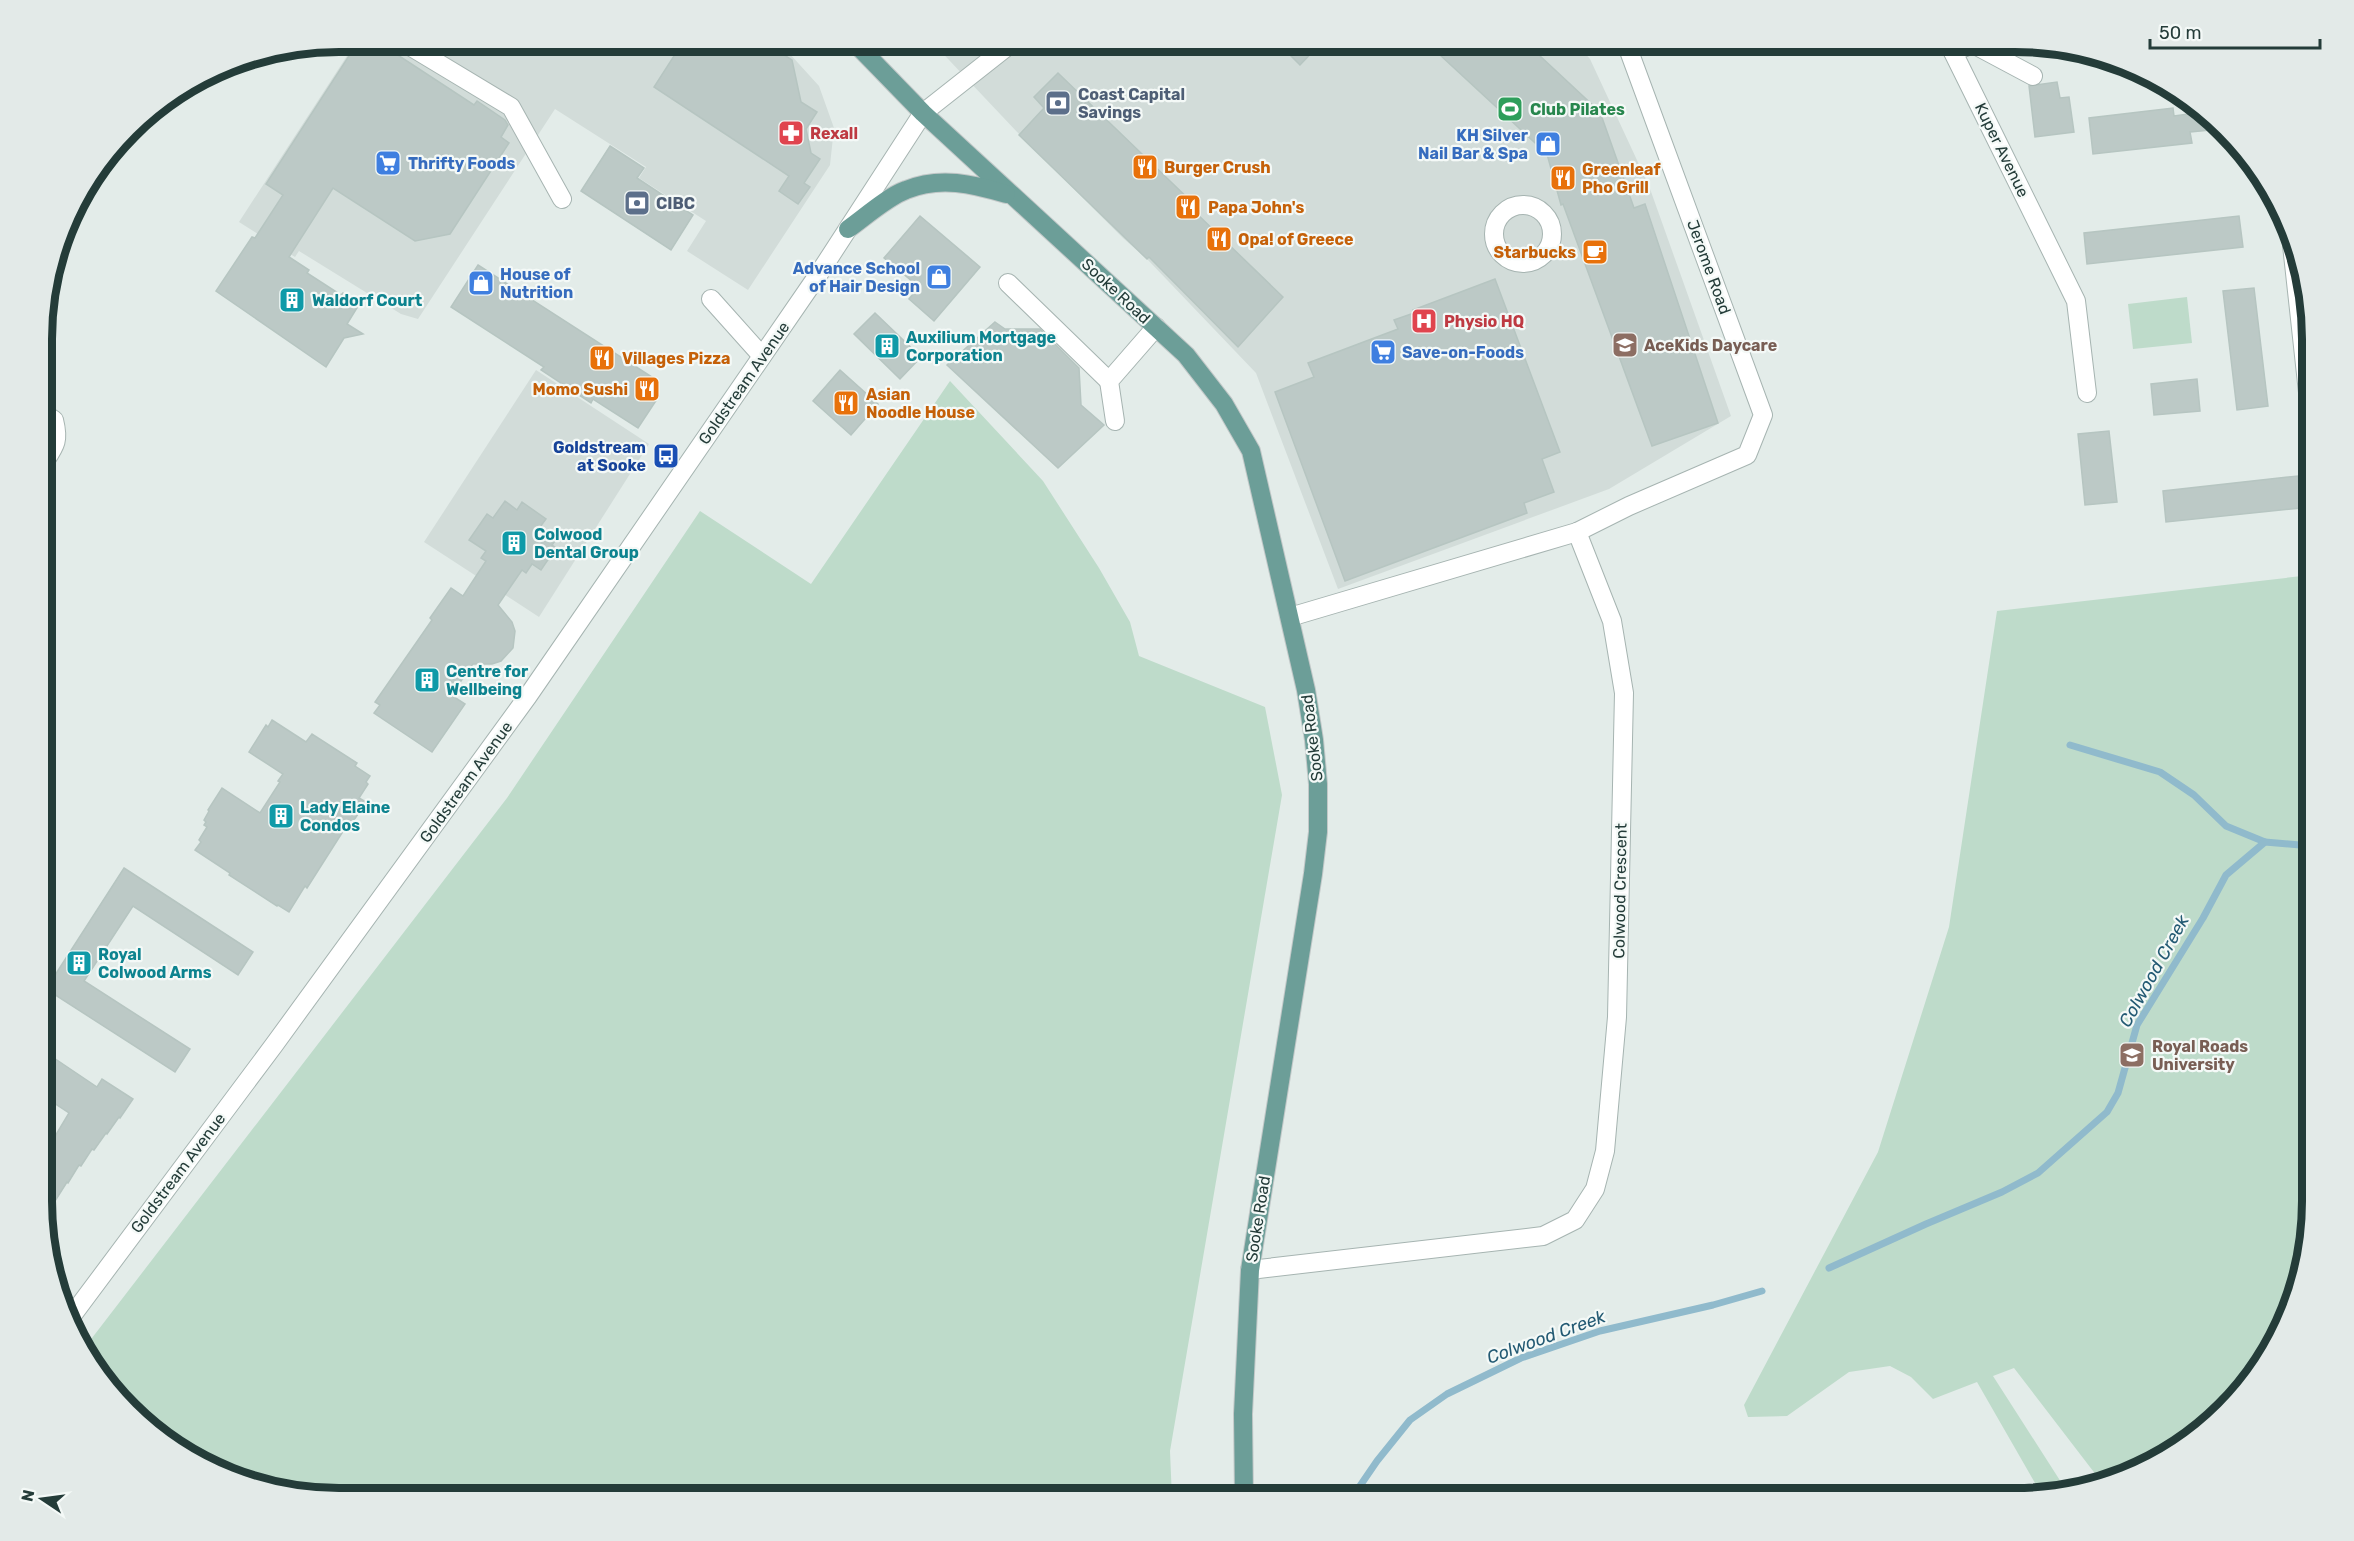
<svg xmlns="http://www.w3.org/2000/svg" width="2354" height="1541" viewBox="0 0 2354 1541" font-family="Rubik,sans-serif">
<style>
.built{fill:#d2dcd9}
.green{fill:#bedbca}
.lines{fill:none;stroke-linecap:round;stroke-linejoin:round}
.stream{stroke:#90bacc;stroke-width:7}
.building{fill:#bcc9c6;stroke:#b6c5c1;stroke-width:1.5}
.minor-casing{stroke:#a6b4b1;stroke-width:20}
.major-casing{stroke:#c2c8c8;stroke-width:20}
.minor{stroke:#fff;stroke-width:18}
.major{stroke:#6c9e98;stroke-width:18}
.labels{text-anchor:middle;dominant-baseline:central;stroke-width:4.5;stroke-linejoin:round;paint-order:stroke}
.service-label{font-size:16px;font-weight:bold;fill:#4e5e75;stroke:#f4f9f7;text-anchor:start}
.leisure-label{font-size:16px;font-weight:bold;fill:#27864d;stroke:#f4f9f7;text-anchor:start}
.health-label{font-size:16px;font-weight:bold;fill:#be3a42;stroke:#f4f9f7;text-anchor:start}
.shop-label{font-size:16px;font-weight:bold;fill:#366cbe;stroke:#f4f9f7;text-anchor:start}
.street-label{font-size:16px;fill:#243c39;stroke:#f4f9f7}
.food-label{font-size:16px;font-weight:bold;fill:#c56008;stroke:#f4f9f7;text-anchor:start}
.culture-label{font-size:16px;font-weight:bold;fill:#0d838f;stroke:#f4f9f7;text-anchor:start}
.education-label{font-size:16px;font-weight:bold;fill:#785e54;stroke:#f4f9f7;text-anchor:start}
.transit-label{font-size:16px;font-weight:bold;fill:#164399;stroke:#f4f9f7;text-anchor:end}
.water-label{font-size:18px;font-style:italic;fill:#235a73;stroke:#f4f9f7}
.rim{fill:none;stroke:#243c39;stroke-width:8}
</style>
<rect width="100%" height="100%" fill="#e3ece9"/>
<!-- built -->
<g class="built">
<path d="M356,42h423l40,44 15,42 -4,37 -82,125 -61,-39 19,-30 -67,-43 7,-11 -91,-58 -137,210 -17,-5 -102,-63 -4,6 -56,-35z"/>
<path d="M932,42h643l15,17 59,127 82,230 -122,73 -271,100 -82,-216 -109,-114 -24,-21 -104,-104z"/>
<path d="M536,370l113,74 -110,173 -115,-75z"/>
</g>
<!-- green -->
<g class="green">
<path d="M2187,297l5,46 -59,6 -5,-45z"/>
<path d="M950,381l93,100 56,87 31,54 9,34 126,51 17,88 -112,656 2,48h-833l-95,-16 -70,-34 -58,-51 -34,-47 425,-553 193,-287 111,73z"/>
<path d="M2311,575v645l-15,77 -34,70 -51,58 -48,34 -60,25 -89,-116 -21,8 75,117 -25,4 -66,-115 -44,17 -22,-22 -21,-11 -41,6 -62,44 -39,1 -4,-12 134,-253 71,-225 48,-316z"/>
</g>
<g class="lines">
<!-- stream -->
<g class="stream">
<path d="M2070,745l90,27 34,23 32,31 39,16"/>
<path d="M1829,1268l97,-44 76,-32 36,-19 69,-61 11,-19 19,-68 66,-107 23,-43 39,-33 46,4"/>
<path d="M1351,1499l26,-38 33,-41 37,-26 74,-36 79,-27 113,-26 49,-14"/>
</g>
</g>
<!-- building -->
<g class="building">
<path d="M358,42h20l96,63 3,-4 28,19 3,5 -7,12 8,6 -59,91 -35,7 -82,-53 -44,69 20,13 -2,3 34,22 2,-2 17,10 -13,21 16,10 -19,4 -18,29 -110,-76 36,-54 3,1 28,-43 -17,-11z"/>
<path d="M683,42h81l28,18 9,42 16,10 -11,17 5,24 9,6 -16,24 6,4 -12,17 -19,-13 10,-15 -135,-89z"/>
<path d="M1277,42h45l-22,23z"/>
<path d="M1426,42h99l75,70 34,96 11,-4 73,219 -66,23 -89,-242 -2,1 -14,-51z"/>
<path d="M1058,73l139,134 -3,4 89,86 -45,50 -89,-90 -2,2 -128,-124 25,-27 -10,-11z"/>
<path d="M2057,82l3,16 9,-1 5,35 -39,5 -6,-51z"/>
<path d="M2173,108l1,8 29,-4 19,17 -32,3 2,11 -99,11 -4,-36z"/>
<path d="M610,146l34,22 -7,10 56,37 -22,35 -90,-59z"/>
<path d="M920,216l60,51 -46,54 -25,-22 10,-12 -35,-29z"/>
<path d="M2239,216l4,31 -156,17 -3,-31z"/>
<path d="M478,265l177,114 4,17 -21,32 -45,-29 -2,4 -50,-33 3,-3 -93,-60z"/>
<path d="M1495,279l65,173 -18,7 12,33 -30,11 3,10 -182,68 -70,-189 39,-15 -6,-14 90,-34 -4,-9 20,-7 -1,-3z"/>
<path d="M2254,288l14,118 -31,4 -14,-119z"/>
<path d="M875,313l46,44 -21,22 -46,-45z"/>
<path d="M995,322l10,7h35l39,39 2,37 23,20 -46,43 -111,-103z"/>
<path d="M840,370l38,34 -27,31 -38,-34z"/>
<path d="M2197,379l3,32 -46,4 -3,-31z"/>
<path d="M2109,431l8,71 -32,3 -7,-71z"/>
<path d="M2298,476l3,32 -135,14 -3,-31z"/>
<path d="M505,501l12,9 5,-8 24,17 -6,8 14,10 -2,2 3,2 -3,4 4,3 -15,22 -9,-6 -6,9 -4,-3 -24,35 14,17 3,9 -2,17 -12,13 -9,3h-19l-22,31 14,9 -33,48 -58,-39 6,-8 -5,-3 57,-82 -2,-2 21,-30 12,8 23,-35 -5,-3 5,-7 -17,-11 18,-26 6,4z"/>
<path d="M272,720l34,22 6,-8 45,29 -2,3 15,10 -4,6 2,2 -9,14 7,4 -16,24 -3,-1 -40,63 -2,-2 -16,26 -11,-7 -1,1 -48,-31 1,-2 -35,-23 6,-8 -2,-2 8,-13 -3,-2 2,-3 -2,-2 5,-9 -1,-1 14,-22 38,25 20,-31 -2,-1 5,-7 -34,-22 17,-27 2,2z"/>
<path d="M124,868l129,84 -15,23 -105,-69 -49,75 106,68 -15,23 -129,-83z"/>
<path d="M45,1052l52,35 5,-8 31,20 -13,19 -1,-1 -12,17 -1,-1 -12,17 -2,-1 -11,17 -2,-1 -11,18 -1,-1 -22,35v-64l24,-40 -24,-16z"/>
</g>
<g class="lines">
<!-- minor casing -->
<g class="minor-casing">
<g id="minor">
<path d="M1948,42l128,259 11,92"/>
<path d="M408,45l103,62 51,92"/>
<path d="M1953,52l20,-8 60,32"/>
<circle cx="1523" cy="234" r="29"/>
<path d="M2291,236l20,184"/>
<path d="M1008,283l101,98"/>
<path d="M711,299l51,57"/>
<path d="M45,414l9,6c5,20 2,25 -9,41"/>
<path d="M1115,421l-6,-40 47,-54"/>
<path d="M1290,617l287,-85 52,-26 118,-51 16,-40 -134,-364 -9,-9"/>
<path d="M1250,1270l293,-34 32,-16 20,-31 10,-38 12,-134 7,-324 -12,-72 -35,-89"/>
<path d="M71,1317l203,-272 254,-349 290,-421 105,-162 90,-71"/>
</g>
</g>
<!-- major casing -->
<g class="major-casing">
<g id="major">
<path d="M854,42l69,71 263,242 38,49 27,47 55,239 8,50 4,44v48l-5,42 -63,396 -7,144 1,85"/>
<path d="M848,229c17,-12 39,-32 58,-39 34,-14 67,-6 100,4"/>
</g>
</g>
<!-- minor -->
<use href="#minor" class="minor"/>
<!-- major -->
<use href="#major" class="major"/>
</g>
<!-- icons -->
<defs>
<g id="bank-square" transform="scale(1.35)"><rect x="-9" y="-9" width="18" height="18" rx="4" fill="#5c6f8a" stroke="#f4f9f7"/><path d="M-6-4H6V4H-6ZM0-2.3a2.3 2.3 0 1 0 0 4.6a2.3 2.3 0 1 0 0-4.6Z" fill="#fff"/></g>
<g id="stadium-square" transform="scale(1.35)"><rect x="-9" y="-9" width="18" height="18" rx="4" fill="#2e9e5b" stroke="#f4f9f7"/><path d="M0-5a6.5 5 0 1 0 0 10a6.5 5 0 1 0 0-10ZM-3.5-1.8h7v3.6h-7Z" fill="#fff"/></g>
<g id="pharmacy-square" transform="scale(1.35)"><rect x="-9" y="-9" width="18" height="18" rx="4" fill="#e0444e" stroke="#f4f9f7"/><path d="M-2-6h4v4h4v4h-4v4h-4v-4h-4v-4h4Z" fill="#fff"/></g>
<g id="shop-square" transform="scale(1.35)"><rect x="-9" y="-9" width="18" height="18" rx="4" fill="#3f7fe0" stroke="#f4f9f7"/><path d="M-5-2.5h2.3a2.7 3.5 0 0 1 5.4 0H5L5.5 6h-11ZM-1.5-2.5h3a1.5 2.3 0 0 0-3 0Z" fill="#fff"/></g>
<g id="supermarket-square" transform="scale(1.35)"><rect x="-9" y="-9" width="18" height="18" rx="4" fill="#3f7fe0" stroke="#f4f9f7"/><path d="M-6-5.5h2.5l.6 2H6L4.5 2H-2.5L-4.4-4H-6ZM-1.5 3.2a1.3 1.3 0 1 0 .1 0ZM3 3.2a1.3 1.3 0 1 0 .1 0Z" fill="#fff"/></g>
<g id="restaurant-square" transform="scale(1.35)"><rect x="-9" y="-9" width="18" height="18" rx="4" fill="#e8710a" stroke="#f4f9f7"/><path d="M-5-6h1v4h1v-4h1v4h1v-4h1v5L-1.5 .5V6h-2V.5L-5-1ZM5-6V6H3V1.5H1.5Q1.5-4 5-6Z" fill="#fff"/></g>
<g id="cafe-square" transform="scale(1.35)"><rect x="-9" y="-9" width="18" height="18" rx="4" fill="#e8710a" stroke="#f4f9f7"/><path d="M-5.5-4.5H6V0H3Q3 3.5 0 3.5H-2.5Q-5.5 3.5-5.5 0ZM3-3.2v2h1.7v-2ZM-6 4.5H4V6H-6Z" fill="#fff"/></g>
<g id="building-square" transform="scale(1.35)"><rect x="-9" y="-9" width="18" height="18" rx="4" fill="#0f9aa8" stroke="#f4f9f7"/><path d="M-4-6H4V6H1V3H-1V6H-4ZM-2.5-4.3h1.7v1.8h-1.7ZM.8-4.3h1.7v1.8H.8ZM-2.5-1h1.7V.8h-1.7ZM.8-1h1.7V.8H.8Z" fill="#fff"/></g>
<g id="hospital-square" transform="scale(1.35)"><rect x="-9" y="-9" width="18" height="18" rx="4" fill="#e0444e" stroke="#f4f9f7"/><path d="M-5-5h3v3.5h4V-5h3V5h-3V1.5h-4V5h-3Z" fill="#fff"/></g>
<g id="school-square" transform="scale(1.35)"><rect x="-9" y="-9" width="18" height="18" rx="4" fill="#8d6e63" stroke="#f4f9f7"/><path d="M0-5L7-2L0 1L-7-2ZM-4 1L0 2.5L4 1V4Q0 6-4 4Z" fill="#fff"/></g>
<g id="bus-square" transform="scale(1.35)"><rect x="-9" y="-9" width="18" height="18" rx="4" fill="#1a4fb4" stroke="#f4f9f7"/><path d="M-5-6H5V4H4V6H2V4H-2V6H-4V4H-5ZM-3.5-4V0h7V-4ZM-3.5 1.2v1.5H-2V1.2ZM2 1.2v1.5H3.5V1.2Z" fill="#fff"/></g>
<g id="university-square" transform="scale(1.35)"><rect x="-9" y="-9" width="18" height="18" rx="4" fill="#8d6e63" stroke="#f4f9f7"/><path d="M0-5L7-2L0 1L-7-2ZM-4 1L0 2.5L4 1V4Q0 6-4 4Z" fill="#fff"/></g>
</defs>
<g fill-rule="evenodd">
<use href="#bank-square" x="1058" y="103"/>
<use href="#stadium-square" x="1510" y="109"/>
<use href="#pharmacy-square" x="791" y="133"/>
<use href="#shop-square" x="1548" y="144"/>
<use href="#supermarket-square" x="388" y="163"/>
<use href="#restaurant-square" x="1145" y="167"/>
<use href="#restaurant-square" x="1563" y="178"/>
<use href="#bank-square" x="637" y="203"/>
<use href="#restaurant-square" x="1188" y="207"/>
<use href="#restaurant-square" x="1219" y="239"/>
<use href="#cafe-square" x="1595" y="252"/>
<use href="#shop-square" x="939" y="277"/>
<use href="#shop-square" x="481" y="283"/>
<use href="#building-square" x="292" y="300"/>
<use href="#hospital-square" x="1424" y="321"/>
<use href="#school-square" x="1625" y="345"/>
<use href="#building-square" x="887" y="346"/>
<use href="#supermarket-square" x="1383" y="352"/>
<use href="#restaurant-square" x="602" y="358"/>
<use href="#restaurant-square" x="647" y="389"/>
<use href="#restaurant-square" x="846" y="403"/>
<use href="#bus-square" x="666" y="456"/>
<use href="#building-square" x="514" y="543"/>
<use href="#building-square" x="427" y="680"/>
<use href="#building-square" x="281" y="816"/>
<use href="#building-square" x="79" y="963"/>
<use href="#university-square" x="2132" y="1055"/>
</g>
<g class="labels">
<!-- service labels -->
<g class="service-label">
<text x="1078" y="94">Coast Capital<tspan x="1078" dy="18">Savings</tspan></text>
<text x="656" y="203">CIBC</text>
</g>
<!-- leisure labels -->
<g class="leisure-label">
<text x="1530" y="109">Club Pilates</text>
</g>
<!-- health labels -->
<g class="health-label">
<text x="810" y="133">Rexall</text>
<text x="1444" y="321">Physio HQ</text>
</g>
<!-- shop labels -->
<g class="shop-label">
<text x="1528" y="135" text-anchor="end">KH Silver<tspan x="1528" dy="18">Nail Bar &amp; Spa</tspan></text>
<text x="408" y="163">Thrifty Foods</text>
<text x="920" y="268" text-anchor="end">Advance School<tspan x="920" dy="18">of Hair Design</tspan></text>
<text x="500" y="274">House of<tspan x="500" dy="18">Nutrition</tspan></text>
<text x="1402" y="352">Save-on-Foods</text>
</g>
<!-- street labels -->
<g class="street-label">
<text transform="translate(2002 150) rotate(64)">Kuper Avenue</text>
<text transform="translate(1709 267) rotate(70)">Jerome Road</text>
<text transform="translate(1116 291) rotate(43)">Sooke Road</text>
<text transform="translate(744 383) rotate(-55)">Goldstream Avenue</text>
<text transform="translate(1312 738) rotate(-97)">Sooke Road</text>
<text transform="translate(466 782) rotate(-54)">Goldstream Avenue</text>
<text transform="translate(1620 891) rotate(-89)">Colwood Crescent</text>
<text transform="translate(178 1173) rotate(-53)">Goldstream Avenue</text>
<text transform="translate(1258 1219) rotate(-81)">Sooke Road</text>
</g>
<!-- food labels -->
<g class="food-label">
<text x="1164" y="167">Burger Crush</text>
<text x="1582" y="169">Greenleaf<tspan x="1582" dy="18">Pho Grill</tspan></text>
<text x="1208" y="207">Papa John's</text>
<text x="1238" y="239">Opa! of Greece</text>
<text x="1576" y="252" text-anchor="end">Starbucks</text>
<text x="622" y="358">Villages Pizza</text>
<text x="628" y="389" text-anchor="end">Momo Sushi</text>
<text x="866" y="394">Asian<tspan x="866" dy="18">Noodle House</tspan></text>
</g>
<!-- culture labels -->
<g class="culture-label">
<text x="312" y="300">Waldorf Court</text>
<text x="906" y="337">Auxilium Mortgage<tspan x="906" dy="18">Corporation</tspan></text>
<text x="534" y="534">Colwood<tspan x="534" dy="18">Dental Group</tspan></text>
<text x="446" y="671">Centre for<tspan x="446" dy="18">Wellbeing</tspan></text>
<text x="300" y="807">Lady Elaine<tspan x="300" dy="18">Condos</tspan></text>
<text x="98" y="954">Royal<tspan x="98" dy="18">Colwood Arms</tspan></text>
</g>
<!-- education labels -->
<g class="education-label">
<text x="1644" y="345">AceKids Daycare</text>
<text x="2152" y="1046">Royal Roads<tspan x="2152" dy="18">University</tspan></text>
</g>
<!-- transit labels -->
<g class="transit-label">
<text x="646" y="447">Goldstream<tspan x="646" dy="18">at Sooke</tspan></text>
</g>
<!-- water labels -->
<g class="water-label">
<text transform="translate(2154 971) rotate(-61)">Colwood Creek</text>
<text transform="translate(1546 1337) rotate(-20)">Colwood Creek</text>
</g>
</g>
<!-- crop -->
<path d="M0 0H2354V1541H0ZM339 52H2015A287 287 0 0 1 2302 339V1201A287 287 0 0 1 2015 1488H339A287 287 0 0 1 52 1201V339A287 287 0 0 1 339 52Z" fill="#e3eae8" fill-rule="evenodd"/>
<path class="rim" d="M339 52H2015A287 287 0 0 1 2302 339V1201A287 287 0 0 1 2015 1488H339A287 287 0 0 1 52 1201V339A287 287 0 0 1 339 52Z"/>
<!-- north arrow -->
<g transform="translate(42 1499) rotate(283)" stroke="#f4f9f7" stroke-width="4.5" paint-order="stroke">
<path d="M0-4.5L10 22L0 15L-10 22Z" fill="#243c39"/>
<text y="-9" font-size="16" font-weight="bold" text-anchor="middle" fill="#243c39">N</text>
</g>
<!-- scale -->
<path d="M2150 39v9h170v-9" fill="none" stroke="#243c39" stroke-width="3"/>
<text x="2159" y="39" font-size="18" fill="#243c39" stroke="#f4f9f7" stroke-width="4.5" paint-order="stroke">50 m</text>
</svg>
